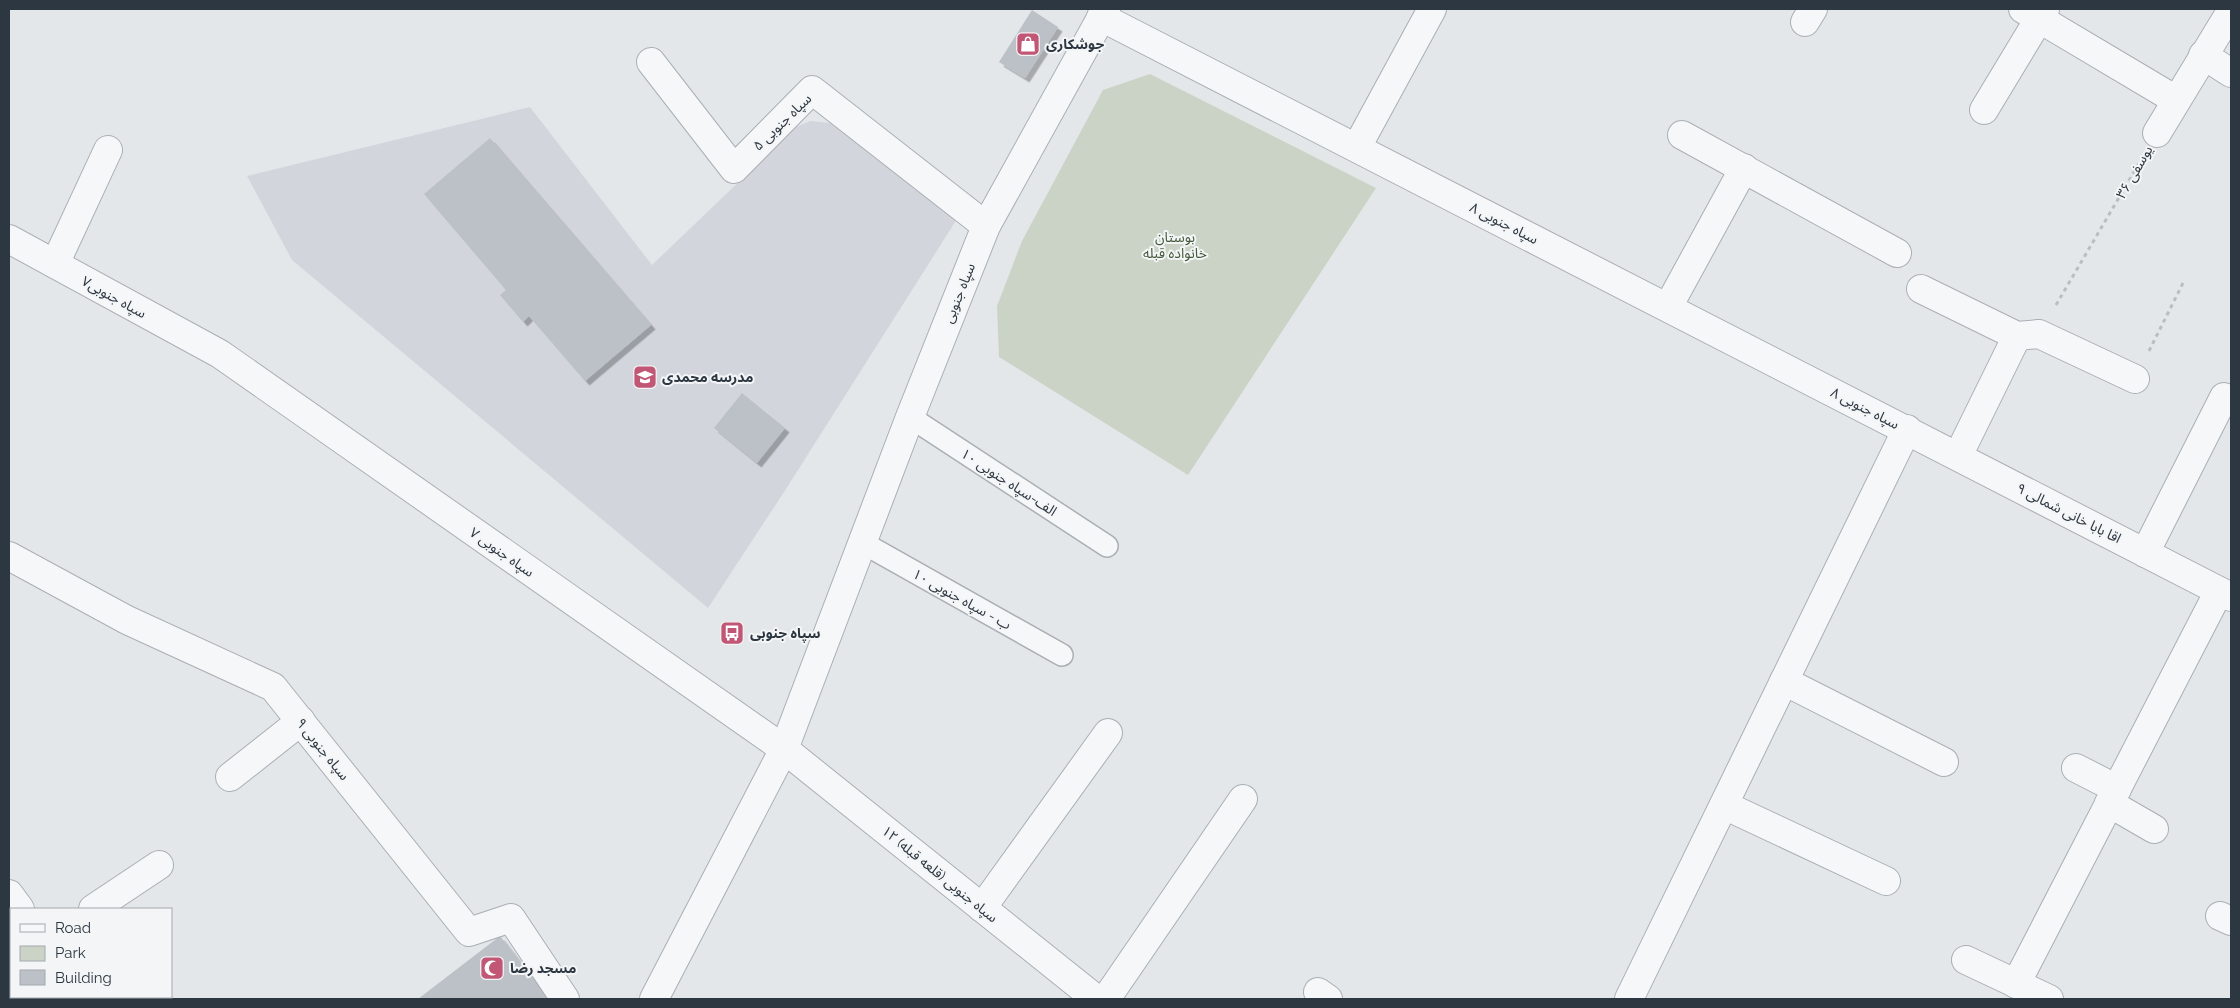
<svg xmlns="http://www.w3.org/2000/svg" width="2240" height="1008" font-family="Raleway,'Noto Sans Arabic',sans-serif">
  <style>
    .built { fill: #d2d6dc }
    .green { fill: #cbd3c6 }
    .building { fill: #bbc1c6; filter: url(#shadow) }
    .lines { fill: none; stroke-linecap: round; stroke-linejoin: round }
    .service-casing { stroke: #a9afb4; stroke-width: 24 }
    .minor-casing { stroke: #a9afb4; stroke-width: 30 }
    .tertiary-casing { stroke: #a9afb4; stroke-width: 30 }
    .path { stroke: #babdc2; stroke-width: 3; stroke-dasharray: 4 4; stroke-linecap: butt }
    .service { stroke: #f6f7f9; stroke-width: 21 }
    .minor { stroke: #f6f7f9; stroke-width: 28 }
    .tertiary { stroke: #f6f7f9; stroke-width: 28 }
    .labels { text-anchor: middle; stroke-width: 4; stroke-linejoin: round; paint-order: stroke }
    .poi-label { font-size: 14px; font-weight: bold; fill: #2d3741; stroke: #f3f5f7; text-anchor: start }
    .street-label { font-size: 14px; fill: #2d3741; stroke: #f3f5f7 }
    .park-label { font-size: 14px; fill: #455b3c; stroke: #f3f5f7 }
  </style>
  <defs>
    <filter id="shadow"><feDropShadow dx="4.5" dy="4.5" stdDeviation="0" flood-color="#0004"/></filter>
  </defs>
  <rect width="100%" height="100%" fill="#e4e7ea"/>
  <path class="built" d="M530,107L652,265L796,127L810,121L830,123L957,219L786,489L708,608L292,260L247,176Z"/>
  <path class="green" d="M1150,74L1376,188L1188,475L999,357L997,306L1022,241L1103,90Z"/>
  <g class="building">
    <path d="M1032,10L1058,27L1025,78L999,62Z"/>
    <path d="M490,138L651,325L585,381L529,316L523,322L500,295L506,290L424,194Z"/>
    <path d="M742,393L785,428L757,463L714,428Z"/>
    <path d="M500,936L549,999H418Z"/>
  </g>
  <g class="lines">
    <g class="service-casing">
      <g id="service">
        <path d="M910,417L1107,546"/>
        <path d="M863,543L1062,655"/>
      </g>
    </g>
    <g class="minor-casing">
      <g id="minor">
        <path d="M2023,9L2176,100"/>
        <path d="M1805,22L1813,9"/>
        <path d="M2203,55L2231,73"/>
        <path d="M651,62L734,169L812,90L986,226"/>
        <path d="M1984,110L2045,9"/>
        <path d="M2157,133L2231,11"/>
        <path d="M1682,135L1897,253"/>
        <path d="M1357,147L1432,9"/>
        <path d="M9,239L220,354L784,749L1096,999"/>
        <path d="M55,264L108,150"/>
        <path d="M1921,289L2017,336L2039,334L2135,379"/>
        <path d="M1668,307L1744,168"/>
        <path d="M1958,456L2017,336"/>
        <path d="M2145,553L2224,397"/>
        <path d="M9,556L127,620L273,687L469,932L511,918L565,999"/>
        <path d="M1784,681L1944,762"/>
        <path d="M2076,768L2117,789"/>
        <path d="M230,777L301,721"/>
        <path d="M2109,803L2154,829"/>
        <path d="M1724,805L1886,881"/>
        <path d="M9,894L20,909"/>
        <path d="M982,908L1108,733"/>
        <path d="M93,909L159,865"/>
        <path d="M2220,916L2231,921"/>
        <path d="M1966,960L2049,999"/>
        <path d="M2016,984L2219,591"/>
        <path d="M1318,992L1328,999"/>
        <path d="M84,997L86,999"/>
        <path d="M1106,999L1243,799"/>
        <path d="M1629,999L1907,429"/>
      </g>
    </g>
    <g class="tertiary-casing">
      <g id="tertiary">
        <path d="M1101,17L2231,597"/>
        <path d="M654,999L784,749L910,417L986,226L1106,9"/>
      </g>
    </g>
    <g class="path">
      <path d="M2056,305L2141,160"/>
      <path d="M2149,351L2184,281"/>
    </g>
    <use href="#service" class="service"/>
    <use href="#minor" class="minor"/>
    <use href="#tertiary" class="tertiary"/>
  </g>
  <defs>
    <g id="shop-square" transform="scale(1.25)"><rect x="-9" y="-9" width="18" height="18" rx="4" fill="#c15774" stroke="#f3f5f7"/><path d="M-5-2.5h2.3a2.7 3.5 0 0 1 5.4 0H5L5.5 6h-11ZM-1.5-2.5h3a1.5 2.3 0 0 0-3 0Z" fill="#fff"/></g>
    <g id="school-square" transform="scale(1.25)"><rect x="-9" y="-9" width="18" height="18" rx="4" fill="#c15774" stroke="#f3f5f7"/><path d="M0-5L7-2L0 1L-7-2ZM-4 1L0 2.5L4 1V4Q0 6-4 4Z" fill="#fff"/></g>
    <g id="bus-square" transform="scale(1.25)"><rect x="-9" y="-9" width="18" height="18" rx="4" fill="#c15774" stroke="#f3f5f7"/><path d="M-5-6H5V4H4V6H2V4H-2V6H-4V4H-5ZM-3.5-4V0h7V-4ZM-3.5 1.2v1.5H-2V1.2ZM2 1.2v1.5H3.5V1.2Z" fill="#fff"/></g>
    <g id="mosque-square" transform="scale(1.25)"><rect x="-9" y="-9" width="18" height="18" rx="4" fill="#c15774" stroke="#f3f5f7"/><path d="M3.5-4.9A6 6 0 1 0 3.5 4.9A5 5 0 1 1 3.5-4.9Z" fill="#fff"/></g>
  </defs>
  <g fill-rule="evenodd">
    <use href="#shop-square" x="1028" y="44"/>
    <use href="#school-square" x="645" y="377"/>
    <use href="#bus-square" x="732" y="633"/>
    <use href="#mosque-square" x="492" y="968"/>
  </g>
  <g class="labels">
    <g class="poi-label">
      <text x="1046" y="49">جوشکاری</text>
      <text x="662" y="382">مدرسه محمدی</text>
      <text x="750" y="638">سپاه جنوبی</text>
      <text x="510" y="973">مسجد رضا</text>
    </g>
    <g class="street-label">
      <text transform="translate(782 122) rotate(-44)" y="5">۵ سپاه جنوبی</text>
      <text transform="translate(2134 172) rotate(-60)" y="5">یوسفی ۳۶</text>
      <text transform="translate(1504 223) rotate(27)" y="5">۸ سپاه جنوبی</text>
      <text transform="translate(959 293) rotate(-68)" y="5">سپاه جنوبی</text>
      <text transform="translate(114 297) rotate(29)" y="5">سپاه جنوبی۷</text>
      <text transform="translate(1865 408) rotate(27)" y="5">۸ سپاه جنوبی</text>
      <text transform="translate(1009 482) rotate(33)" y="5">۱۰ الف-سپاه جنوبی</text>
      <text transform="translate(2069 513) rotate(27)" y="5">۹ اقا بابا خانی شمالی</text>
      <text transform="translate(502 552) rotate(35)" y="5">۷ سپاه جنوبی</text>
      <text transform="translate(962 599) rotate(29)" y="5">۱۰ ب - سپاه جنوبی</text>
      <text transform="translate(323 749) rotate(51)" y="5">۹ سپاه جنوبی</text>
      <text transform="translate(940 874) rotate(39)" y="5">۱۲ سپاه جنوبی (قلعه قبله)</text>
    </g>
    <g class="park-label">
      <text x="1175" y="242">بوستان<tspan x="1175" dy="16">خانواده قبله</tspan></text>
    </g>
  </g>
  <rect width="2240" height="1008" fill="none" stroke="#2d3741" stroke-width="20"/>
  <rect x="10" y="908" width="162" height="90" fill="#f3f5f7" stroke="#a4a9ae"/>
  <rect x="20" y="924" width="25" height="8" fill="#f6f7f9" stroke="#a4a9ae"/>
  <text x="55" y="933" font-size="15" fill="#2d3741">Road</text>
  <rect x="20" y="946" width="25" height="15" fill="#cbd3c6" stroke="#a4a9ae"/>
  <text x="55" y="958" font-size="15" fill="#2d3741">Park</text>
  <rect x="20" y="970" width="25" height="15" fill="#bbc1c6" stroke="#a4a9ae"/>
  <text x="55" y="983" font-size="15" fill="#2d3741">Building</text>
</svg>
